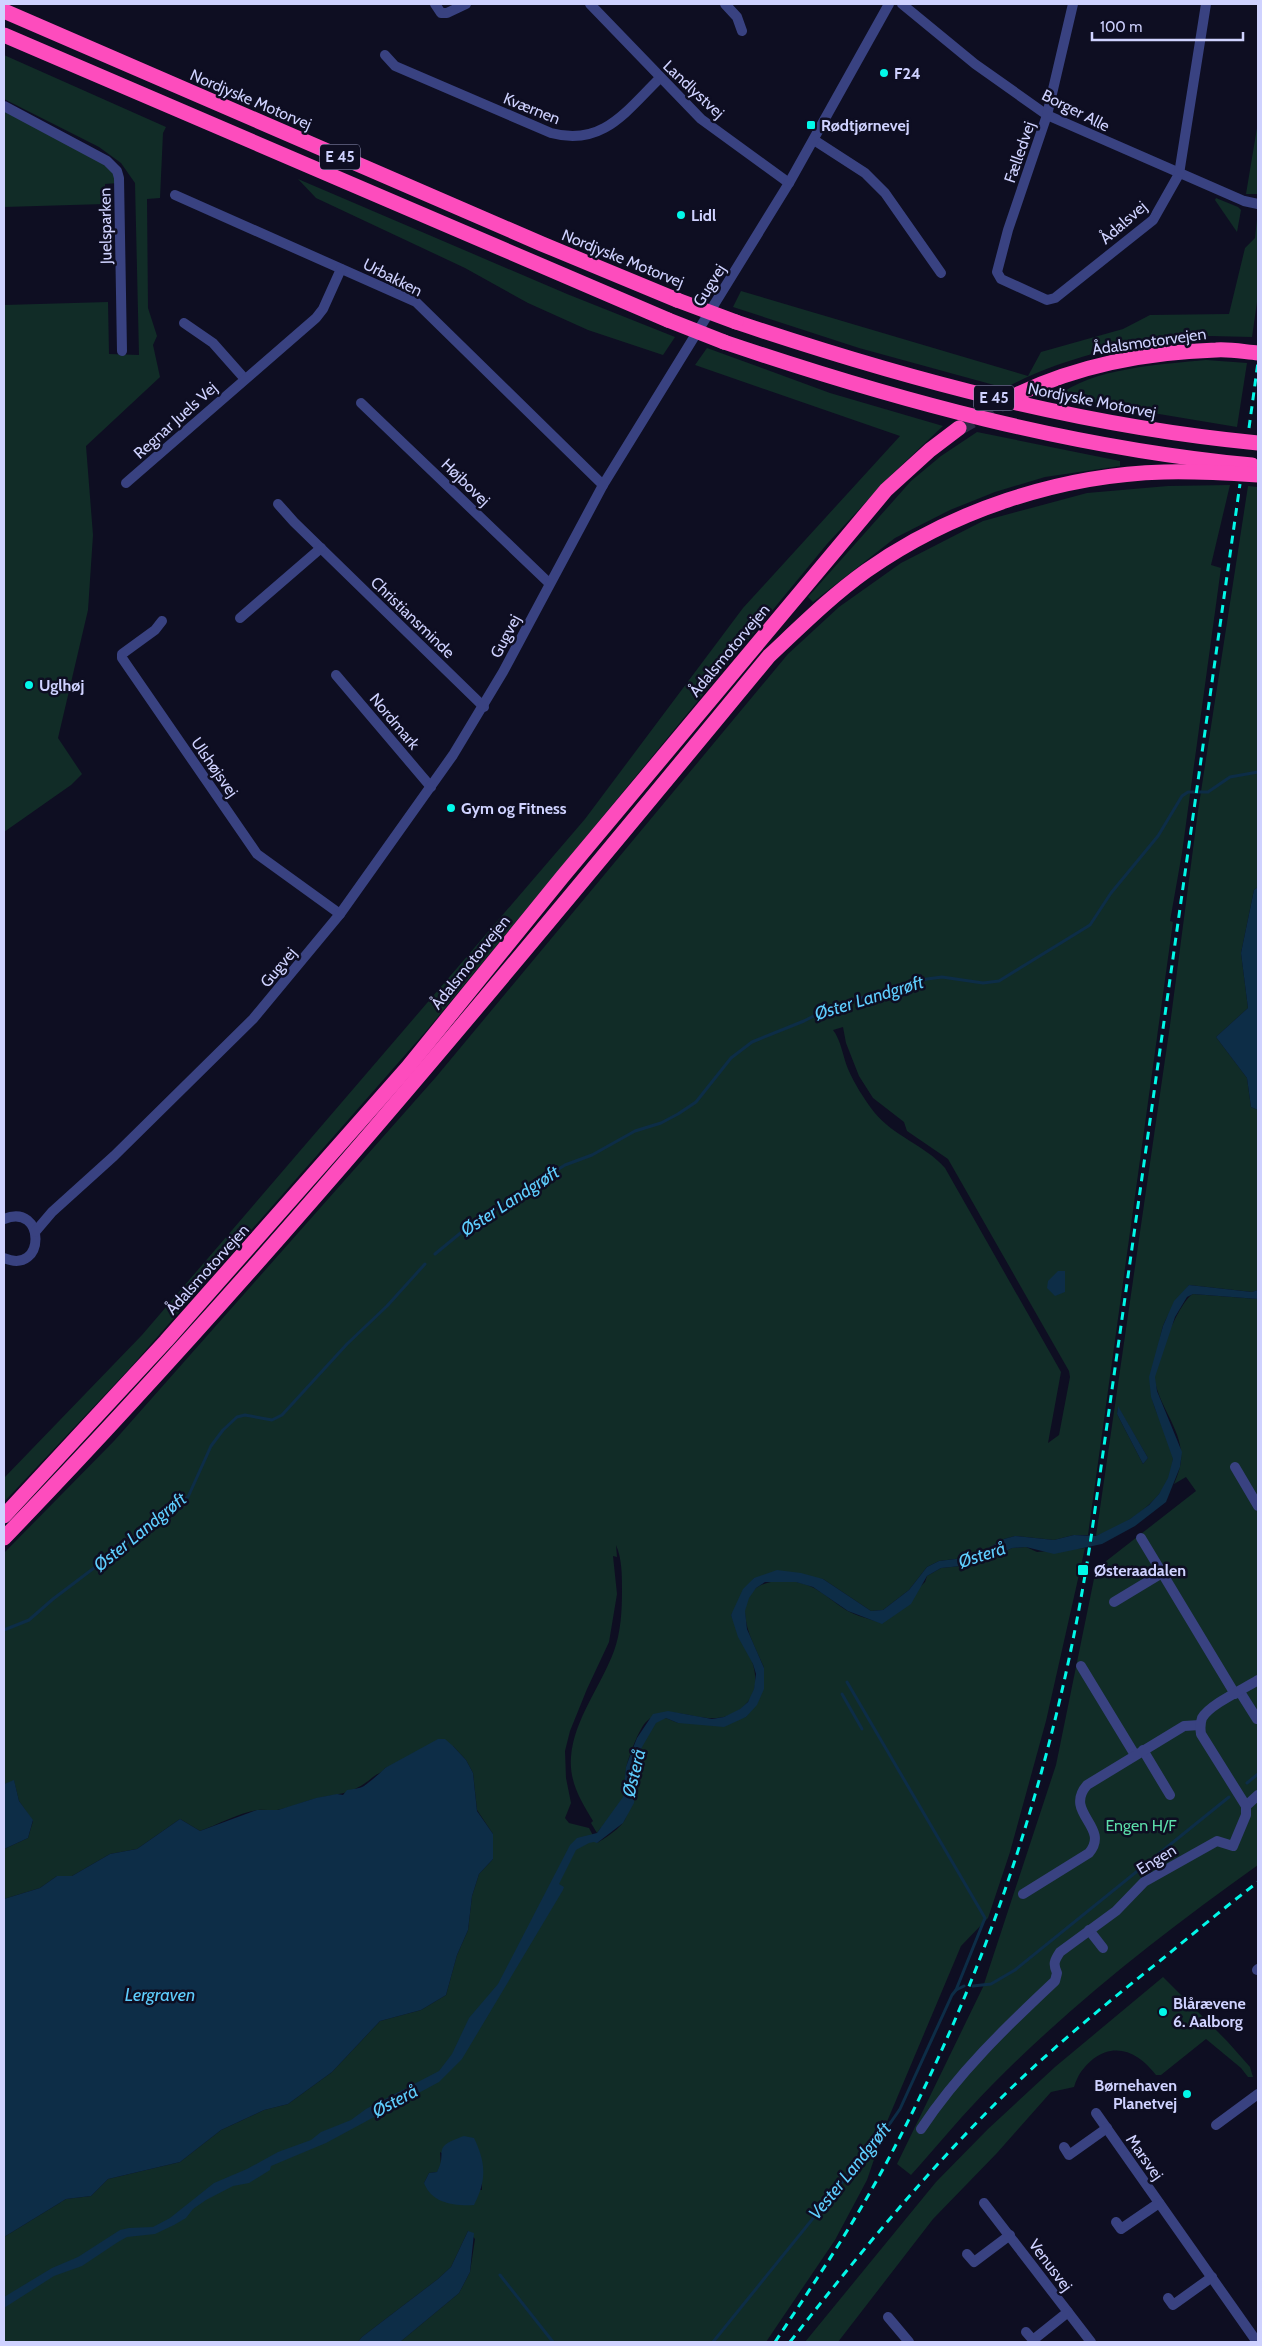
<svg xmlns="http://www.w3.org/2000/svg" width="1262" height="2346" font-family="Cabin,sans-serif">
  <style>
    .green { fill: #112c27; fill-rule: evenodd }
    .water { fill: #0d2d47 }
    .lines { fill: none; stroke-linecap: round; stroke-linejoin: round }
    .stream { stroke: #0d2d47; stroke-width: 3 }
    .motorway-tunnel { stroke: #2b2b43; stroke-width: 15; stroke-dasharray: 15 8; stroke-linecap: butt }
    .minor { stroke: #394281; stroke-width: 10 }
    .tertiary { stroke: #394281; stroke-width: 10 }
    .motorway { stroke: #fd4cbd; stroke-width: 15 }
    .rail { stroke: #02f8e9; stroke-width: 3; stroke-dasharray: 8 6; stroke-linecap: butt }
    .motorway-bridge { stroke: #fd4cbd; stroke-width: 15 }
    .poi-dot { fill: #02f8e9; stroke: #0e0e22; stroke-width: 2 }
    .labels { text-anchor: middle; stroke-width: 5; stroke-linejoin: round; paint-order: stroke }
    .shield { fill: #0e0e22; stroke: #9597bd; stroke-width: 1 }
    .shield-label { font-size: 15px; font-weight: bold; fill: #cfd2ff }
    .poi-label { font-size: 16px; font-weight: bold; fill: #cfd2ff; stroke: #0e0e22; text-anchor: start }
    .street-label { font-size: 16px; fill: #cfd2ff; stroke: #0e0e22 }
    .park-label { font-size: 16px; fill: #5cdea9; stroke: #0e0e22 }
    .water-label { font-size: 18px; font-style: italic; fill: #5ecdfd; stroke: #0e0e22 }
  </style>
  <rect width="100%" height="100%" fill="#0e0e22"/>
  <g class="green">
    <path d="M4,55L166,127L163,133L160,198L147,199L148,308L157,336L153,345L160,377L86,446L93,535L88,610L58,738L82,774L71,785L4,832V305L108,302L109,354L139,355L135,183L121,163L99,147L4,99Z"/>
    <path d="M4,110L110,166L118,183L105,184V204L4,207Z"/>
    <path d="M1258,122V194H1246Z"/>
    <path d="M298,179L567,294L675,337L663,355L588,330L528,303L465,268L316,198Z"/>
    <path d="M1216,198L1238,207L1241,210L1237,232L1215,200Z"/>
    <path d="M1258,210V295L1252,337C1232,337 1211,335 1191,337C1127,342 1062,358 1005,388L859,348L733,307L741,291L1028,376L1041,352L1123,329L1150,315L1229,314L1245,248L1255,238Z"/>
    <path d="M707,348L830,393L943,426L889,477L827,544L427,1030L130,1368L4,1502V1478L142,1335L585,819L743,608L900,436L695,365Z"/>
    <path d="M1206,360L1247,363L1237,427L1057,397C1090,368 1164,364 1206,360Z"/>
    <path d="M977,432L1120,461V466L1045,477L995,492L950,510L895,538L813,602L808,597L911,481L941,456Z"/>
    <path d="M1230,485L1211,565L1221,568L1182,853L1170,921L1173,922L1088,1535H1074L1054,1540L1015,1536L1004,1539L980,1553L964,1558L939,1561L927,1567L909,1590L883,1610L871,1611L823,1579L754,1578L731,1615C743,1642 771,1680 744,1706C711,1737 673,1696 647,1721C639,1728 628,1758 626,1769C625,1778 626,1788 624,1796C620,1809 605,1822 597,1833L591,1823L593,1821C581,1801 569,1782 571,1757C574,1719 601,1686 614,1651C621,1632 622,1610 622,1590C622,1575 622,1559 616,1545L617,1557L613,1556L617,1594L609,1642L587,1689L570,1731L565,1751L566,1778L571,1803L565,1818L569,1823L589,1828L597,1843C605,1838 616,1831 622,1824C640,1802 629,1723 666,1718L678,1723L746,1717L764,1668C757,1650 746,1633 745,1613C743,1577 790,1575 814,1588C825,1594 835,1603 846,1610C856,1616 870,1619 882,1623L925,1582L927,1576L941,1568L980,1564L1012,1548L1026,1547L1037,1552L1085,1548L1046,1721L1010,1852L988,1918L961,1946L886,2124L867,2180L835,2240L766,2342H400L459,2293L470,2272L475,2239L468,2231L451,2267L438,2279L362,2337L358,2342H4V2237L66,2199L91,2196L108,2179L180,2162L221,2130L264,2110L288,2104L332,2072L380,2021L421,2010L446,1995L457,1955L468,1930L472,1896L479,1874L493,1859V1834L477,1810L473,1773L466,1760L453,1746L385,1768C382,1773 378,1773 373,1777C352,1795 340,1793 314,1799C302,1802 290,1808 277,1810C271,1811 264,1809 258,1810C241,1812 217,1825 200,1831L180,1819L137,1849L110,1854L72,1876H57L40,1888L4,1899V1849L28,1838L33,1821L19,1801L14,1781L4,1784V1553L114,1441L436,1077L788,654L839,607L901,563L983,521L1087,493L1168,486ZM843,1027L846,1043L859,1076L873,1098L904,1122L907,1131L948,1159L1069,1371L1070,1377L1059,1435L1048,1443L1061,1372L945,1168C925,1145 893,1136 874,1112C864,1099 854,1083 848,1069C843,1057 841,1040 833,1030ZM440,2152L482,2179V2190L424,2183L429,2173L437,2172L441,2165Z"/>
    <path d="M1248,486L1258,487V887L1254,890L1241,953L1248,1008L1216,1037L1247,1078L1251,1107L1258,1110V1290L1252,1292L1189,1285C1181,1298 1168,1312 1163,1326C1160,1334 1150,1392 1152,1398C1156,1418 1173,1438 1173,1459C1172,1497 1127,1525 1096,1536L1170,1025L1198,811ZM1118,1407L1148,1458L1143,1464L1117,1414Z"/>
    <path d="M1193,1294L1258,1299V1865C1165,1931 1073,2003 992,2085C964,2113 938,2145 911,2175L897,2164L983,1987L1056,1765L1096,1569L1196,1491L1186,1477L1174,1484C1178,1474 1182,1464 1181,1454C1181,1430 1159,1405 1155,1381C1153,1366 1179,1301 1193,1294Z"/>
    <path d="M1163,1977L1227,2041L1250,2067L1253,2077H1248L1241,2068L1206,2039L1161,2075H1156C1140,2054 1117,2041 1093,2059C1083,2068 1078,2074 1074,2087L1051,2092L997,2153L933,2219L838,2342H805L936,2182L988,2129L1055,2067Z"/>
  </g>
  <g class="water">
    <path d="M1258,887V1110L1251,1107L1247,1078L1216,1037L1248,1008L1241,953L1254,890Z"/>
    <path d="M1058,1271H1065V1292L1055,1296L1047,1288L1048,1281Z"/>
    <path d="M1189,1285L1252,1292L1258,1290V1299L1193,1294L1187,1297L1175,1317L1155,1377L1157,1391L1182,1452L1180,1467L1166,1502L1135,1526L1102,1544L1054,1554L1026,1547L1012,1548L980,1564L941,1568L927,1576L911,1604L882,1624L848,1611L813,1587L796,1582H765L756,1588L749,1598L745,1611L747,1629L764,1668V1689L757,1705L746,1717L724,1727L678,1723L666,1718L656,1723L638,1754L634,1803L623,1823L597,1843L594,1842L589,1843L576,1850L559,1884L564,1887L563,1890L462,2059L439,2082L326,2143L271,2166L270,2170L249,2183L233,2186L206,2200L193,2209L186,2218L174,2225L155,2234L127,2237L118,2242L82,2266L54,2276L4,2308V2297L52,2268L78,2257L120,2230L129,2228L153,2227L170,2218L214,2183L247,2169L278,2152L311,2140L321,2132L351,2120L366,2109L439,2071L452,2054L469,2018L498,1984L570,1845L577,1838L597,1833L623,1797L626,1767L631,1753L637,1738L653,1714L668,1711L712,1719L724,1717L740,1709L748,1702L754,1689L756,1674L753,1664L738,1637L731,1615L743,1589L754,1578L777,1570L801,1573L823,1579L871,1611L883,1610L909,1590L927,1567L939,1561L964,1558L980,1553L1004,1539L1015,1536L1054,1540L1074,1535L1096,1536L1130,1519L1149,1505L1159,1494L1168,1478L1173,1459L1151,1397L1149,1377L1163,1326L1174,1301Z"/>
    <path d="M1118,1406L1148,1458L1143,1464L1117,1414Z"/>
    <path d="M438,1739H445L453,1746L466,1760L473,1773L477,1811L493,1834V1859L479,1874L472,1896L468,1930L457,1955L446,1995L421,2010L380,2021L332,2072L288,2104L264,2110L221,2130L180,2162L108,2179L91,2196L66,2199L4,2237V1899L40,1888L57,1876H72L110,1854L137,1849L180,1819L200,1831L257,1810H278L316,1798L337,1794L343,1795L347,1790C352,1789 359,1789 364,1786C366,1785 384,1770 385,1768Z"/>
    <path d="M14,1780L19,1801L33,1820L28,1838L4,1849V1784Z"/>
    <path d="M464,2136L474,2138C486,2163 487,2180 474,2205C455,2206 432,2204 424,2183L429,2173L437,2172C449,2151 429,2148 464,2136Z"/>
    <path d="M468,2231L474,2233L470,2272L459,2293L400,2342H358L362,2337L438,2279L451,2267Z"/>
  </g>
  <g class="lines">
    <g class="stream">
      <path d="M435,1254L469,1226L565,1165L592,1155L635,1131L661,1123L678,1114L696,1102L731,1058L752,1042L804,1021L833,1006L927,979L942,977L983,983L999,981L1090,925L1111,893L1158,836L1182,796L1188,792H1208L1230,777L1258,772"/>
      <path d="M4,1630L29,1620L53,1599L188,1497L211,1446L223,1430L237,1417L245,1415L272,1420L282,1415L347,1344L387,1306L425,1264"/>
      <path d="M847,1682L985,1918L956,1990"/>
      <path d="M842,1694L862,1729"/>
      <path d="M1247,1783L1258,1774"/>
      <path d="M973,1986L991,1984L1015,1970L1229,1797"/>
      <path d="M500,2275L553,2342"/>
      <path d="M713,2342L891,2122L900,2109L952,1995L956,1990L964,1986"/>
    </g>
    <path class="motorway-tunnel" d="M959,428L1015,396"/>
    <g class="minor">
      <path d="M435,4L441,13H447L466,4"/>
      <path d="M725,4L737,17L742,31"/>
      <path d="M902,4L975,64L1047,115L1244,201L1258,204"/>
      <path d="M1073,4L1047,115L1008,230L997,272L1001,279L1047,300L1055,298L1153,220L1179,174L1206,4"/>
      <path d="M385,55L395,66L551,133C603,147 626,111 660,78"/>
      <path d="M4,106L107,161L117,171L119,178L122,351"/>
      <path d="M814,140L865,173L885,193L941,273"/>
      <path d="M175,195L416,302L603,485"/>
      <path d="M184,323L213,343L244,378"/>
      <path d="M361,403L549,583"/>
      <path d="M126,483L316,318L323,309L341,269"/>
      <path d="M278,504L294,522L484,707"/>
      <path d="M240,618L321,548"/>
      <path d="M162,621L155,630L122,654V658L257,854L340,914"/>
      <path d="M336,675L431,787"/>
      <path d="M1235,1467L1258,1506"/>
      <path d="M1141,1538L1235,1694"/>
      <path d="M1114,1602L1162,1573"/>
      <path d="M1081,1666L1135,1755"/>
      <path d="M1240,1692L1257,1719"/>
      <path d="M1143,1750L1170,1795"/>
      <path d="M1246,1806L1258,1795"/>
      <path d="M1023,1894L1089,1853C1111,1827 1063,1813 1087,1785L1184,1726L1200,1725"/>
      <path d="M1089,1930L1103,1948"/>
      <path d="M1257,1970L1258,1969"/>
      <path d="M1096,2113L1257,2342"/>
      <path d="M1216,2125L1258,2094"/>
      <path d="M921,2129C958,2073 1006,2027 1055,1981L1057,1973C1053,1964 1054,1961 1060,1952L1116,1911L1144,1882L1217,1841L1233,1846L1246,1815V1806L1201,1734C1200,1728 1200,1724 1202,1718C1210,1704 1244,1689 1258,1680"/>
      <path d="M1064,2147L1069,2155L1107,2128"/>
      <path d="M984,2203L1091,2342"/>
      <path d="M1116,2222L1121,2229L1159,2203"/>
      <path d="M967,2254L974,2262L1010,2235"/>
      <path d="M1168,2298L1173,2305L1212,2277"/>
      <path d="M888,2317L909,2342"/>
      <path d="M1026,2332L1033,2340L1068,2312"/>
    </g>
    <g class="tertiary">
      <path d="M590,4L701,119L789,183"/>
      <path d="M4,1219C46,1202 46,1276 4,1258"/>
      <path d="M35,1232L52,1212L114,1156L253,1019L340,914L453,755L503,672L603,485L789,183L889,4"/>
    </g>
    <g class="motorway">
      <path d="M4,11L542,244L677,300"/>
      <path d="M4,35L668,320"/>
      <path d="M736,322C906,379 1079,426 1258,443"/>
      <path d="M724,342C895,400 1071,448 1252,465"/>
      <path d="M1018,394C1080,365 1148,352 1216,350C1230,349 1245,352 1258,353"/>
      <path d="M4,1516L166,1341L408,1067L563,876L886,490L930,450L959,428"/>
      <path d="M4,1538C274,1258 521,956 769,656C800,627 831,596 866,571C951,511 1059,475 1164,472C1195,471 1227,473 1258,475"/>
    </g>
    <g class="rail">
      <path d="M1249,428L1258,362"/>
      <path d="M775,2342C815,2282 855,2222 889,2158C992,1964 1060,1749 1092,1531L1240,484"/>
      <path d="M790,2342C855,2259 921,2178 995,2104C1047,2052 1103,2006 1161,1960C1193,1934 1225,1907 1258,1882"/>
    </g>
    <g class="motorway-bridge">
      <path d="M677,300L736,322"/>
      <path d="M668,320L724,342"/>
    </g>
  </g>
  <g class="poi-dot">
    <circle cx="884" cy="73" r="5"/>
    <rect x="806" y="120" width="10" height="10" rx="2.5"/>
    <circle cx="681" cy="215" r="5"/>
    <circle cx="29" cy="685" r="5"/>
    <circle cx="451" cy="808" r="5"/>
    <rect x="1077" y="1564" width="12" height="12" rx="2.5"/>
    <circle cx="1163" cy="2012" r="5"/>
    <circle cx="1187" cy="2094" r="5"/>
  </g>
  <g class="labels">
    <g class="shield">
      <rect x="320" y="144.5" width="40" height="25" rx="4"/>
      <rect x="974" y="385.5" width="40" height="25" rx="4"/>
    </g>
    <g class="shield-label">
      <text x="340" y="162">E 45</text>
      <text x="994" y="403">E 45</text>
    </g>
    <g class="poi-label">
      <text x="894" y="79">F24</text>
      <text x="821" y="131">Rødtjørnevej</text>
      <text x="691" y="221">Lidl</text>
      <text x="39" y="691">Uglhøj</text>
      <text x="461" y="814">Gym og Fitness</text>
      <text x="1094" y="1576">Østeraadalen</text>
      <text x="1173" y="2009">Blårævene<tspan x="1173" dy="18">6. Aalborg</tspan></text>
      <text x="1177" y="2091" text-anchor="end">Børnehaven<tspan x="1177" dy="18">Planetvej</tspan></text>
    </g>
    <g class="street-label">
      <text transform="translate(694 89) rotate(43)" y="6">Landlystvej</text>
      <text transform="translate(251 99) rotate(23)" y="6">Nordjyske Motorvej</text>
      <text transform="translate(532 108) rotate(22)" y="6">Kværnen</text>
      <text transform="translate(1076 110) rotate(27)" y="6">Borger Alle</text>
      <text transform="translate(1019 152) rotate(-71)" y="6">Fælledvej</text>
      <text transform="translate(1123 222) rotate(-41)" y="6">Ådalsvej</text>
      <text transform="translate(105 226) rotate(-91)" y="6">Juelsparken</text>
      <text transform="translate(623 258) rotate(22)" y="6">Nordjyske Motorvej</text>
      <text transform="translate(393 277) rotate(27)" y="6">Urbakken</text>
      <text transform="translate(709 285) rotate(-58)" y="6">Gugvej</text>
      <text transform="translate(1149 341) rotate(-8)" y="6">Ådalsmotorvejen</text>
      <text transform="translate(1092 400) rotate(11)" y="6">Nordjyske Motorvej</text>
      <text transform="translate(175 420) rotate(-42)" y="6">Regnar Juels Vej</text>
      <text transform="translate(466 482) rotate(44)" y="6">Højbovej</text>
      <text transform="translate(413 617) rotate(44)" y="6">Christiansminde</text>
      <text transform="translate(505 636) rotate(-62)" y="6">Gugvej</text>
      <text transform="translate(729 650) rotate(-50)" y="6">Ådalsmotorvejen</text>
      <text transform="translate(395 721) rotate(50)" y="6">Nordmark</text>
      <text transform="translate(215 767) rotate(55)" y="6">Ulshøjsvej</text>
      <text transform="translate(470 962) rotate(-51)" y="6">Ådalsmotorvejen</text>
      <text transform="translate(278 967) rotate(-50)" y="6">Gugvej</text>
      <text transform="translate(207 1269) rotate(-48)" y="6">Ådalsmotorvejen</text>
      <text transform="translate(1156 1859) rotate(-31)" y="6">Engen</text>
      <text transform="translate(1145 2157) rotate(55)" y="6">Marsvej</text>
      <text transform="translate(1051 2265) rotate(53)" y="6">Venusvej</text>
    </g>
    <g class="park-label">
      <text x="1141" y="1831">Engen H/F</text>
    </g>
    <g class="water-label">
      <text transform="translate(869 998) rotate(-17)" y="6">Øster Landgrøft</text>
      <text transform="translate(510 1201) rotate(-33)" y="6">Øster Landgrøft</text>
      <text transform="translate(140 1532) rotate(-39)" y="6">Øster Landgrøft</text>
      <text transform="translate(982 1555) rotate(-18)" y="6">Østerå</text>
      <text transform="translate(634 1773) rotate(-76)" y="6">Østerå</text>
      <text x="160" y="2001">Lergraven</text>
      <text transform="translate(395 2101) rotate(-28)" y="6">Østerå</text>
      <text transform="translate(850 2171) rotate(-51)" y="6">Vester Landgrøft</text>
    </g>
  </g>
  <rect width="1262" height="2346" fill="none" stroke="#cfd2ff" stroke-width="10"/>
  <path d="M1092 32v8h151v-8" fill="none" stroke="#cfd2ff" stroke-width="2.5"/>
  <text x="1100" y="32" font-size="15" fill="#cfd2ff" stroke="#0e0e22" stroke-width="4" paint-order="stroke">100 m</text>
</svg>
